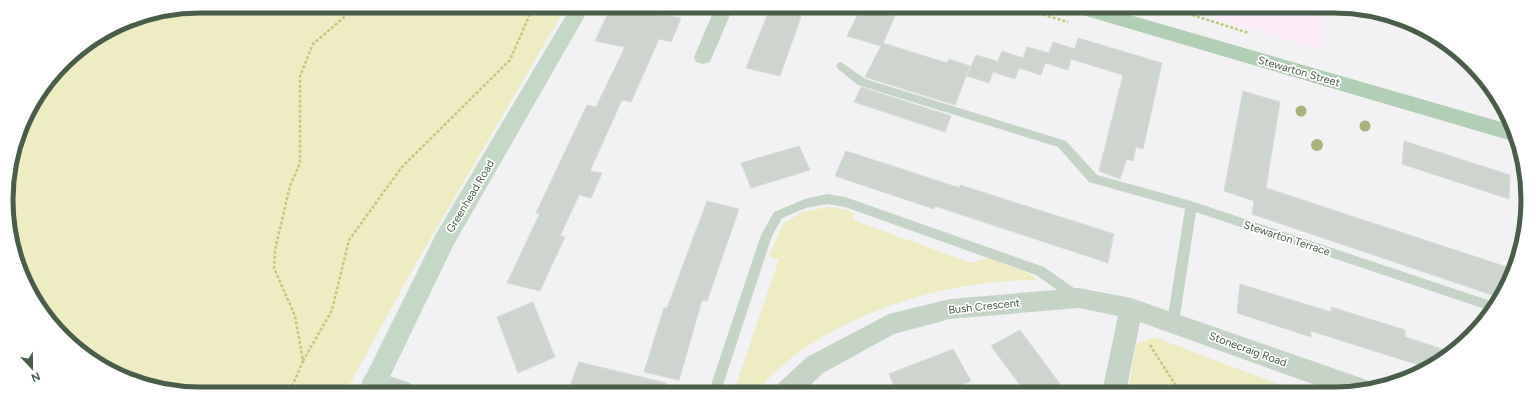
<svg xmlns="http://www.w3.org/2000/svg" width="1534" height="400" font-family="Figtree,sans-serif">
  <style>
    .commercial { fill: #fcecf7 }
    .green { fill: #edecc3 }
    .building { fill: #ced5cf; stroke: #d5dcd7 }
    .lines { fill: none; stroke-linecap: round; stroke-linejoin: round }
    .path { stroke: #c3ca7c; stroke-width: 2.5; stroke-dasharray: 3 2; stroke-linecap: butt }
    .lane { fill: #c5d4c6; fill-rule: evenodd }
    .street { fill: #c5d4c6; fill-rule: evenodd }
    .secondary { fill: #c5d8c7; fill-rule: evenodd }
    .primary { fill: #b2ceb4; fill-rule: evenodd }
    .tree { fill: #adb17d }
    .labels { text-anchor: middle; stroke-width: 3.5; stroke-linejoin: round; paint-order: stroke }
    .street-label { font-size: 11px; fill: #4a5d4a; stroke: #fff }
    .rim { fill: none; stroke: #4a5d4a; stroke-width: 5 }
  </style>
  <rect width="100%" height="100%" fill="#f2f1f3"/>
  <path class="commercial" d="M1184,9L1325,10L1321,50Z"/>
  <g class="green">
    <path d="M200,6L566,7L415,265L346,391L162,390L103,368L46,318L13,250L6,187L26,114L72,54L126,21Z"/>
    <path d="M829,207L847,210L854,213L853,220L971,263L989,258L1030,274L1037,280C996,280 946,287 907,300C857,315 789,349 758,391H734L779,259L769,257L783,224L802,212Z"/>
    <path d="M1154,337L1299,392H1128L1136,344Z"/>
  </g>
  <g class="building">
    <path d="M611,7H642L641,11L681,18L671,42L659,39L631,102L622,100L590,171L602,173L591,198L579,195L560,236L565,237L540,291L507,283L540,213H536L587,105L596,107L625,47L595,41Z"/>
    <path d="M770,8H804L780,76L746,68Z"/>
    <path d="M861,8H892L889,14L895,16L883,43L947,63L949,59L970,66L955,105L865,77L881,46L847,36Z"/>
    <path d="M1078,38L1162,63L1143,149L1136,147L1133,161L1127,159L1120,179L1099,171L1123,75L1071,59L1068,70L1045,63L1041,75L1019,68L1015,79L993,72L1002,51L1023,58L1027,47L1049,53L1053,42L1075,49Z"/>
    <path d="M976,55L997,61L989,83L967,76Z"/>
    <path d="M861,87L951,116L945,132L854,102Z"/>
    <path d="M1243,91L1280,102L1266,188L1513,269L1501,298L1252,214L1254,201L1224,191Z"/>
    <path d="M1404,141L1510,175L1509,199L1402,164Z"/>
    <path d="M799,146L810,170L751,188L741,163Z"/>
    <path d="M846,151L960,188V185L1114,234L1108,263L935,206L934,209L835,176Z"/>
    <path d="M707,201L739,209L707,301L702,300L679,380L644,372L664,308H667Z"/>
    <path d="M1240,284L1331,312V307L1405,330V337L1451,352L1428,368L1311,331V337L1237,313Z"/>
    <path d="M533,302L555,357L518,373L497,317Z"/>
    <path d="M1020,330L1066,392H1025L991,346Z"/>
    <path d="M953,349L971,381L943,392H897L889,374Z"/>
    <path d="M579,362L666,383L665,391H568Z"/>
  </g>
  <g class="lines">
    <g class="path">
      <path d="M1024,9L1068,22"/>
      <path d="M1173,9L1249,33"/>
      <path d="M1150,345L1180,392"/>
      <path d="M303,361L332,310L349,240L402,167L510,60L533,7"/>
      <path d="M290,391L303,361L295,316L274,268L275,250L290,186L300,163V76L313,44L349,13L359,7"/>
    </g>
    <g class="lane">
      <path d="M841,62L865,79L1066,141L1097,175L1191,201L1497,303L1491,311L1196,212L1179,322L1177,326L1173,328L1169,326L1167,322L1185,209L1089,182L1058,147L858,85L838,69L836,66L838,63Z"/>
      <path d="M827,194L845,197L1044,267L1081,293L1083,297L1081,301L1077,302L1073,301L1036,275L845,207L827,204L806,208L782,218L772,236L721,391H709L761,235L774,212L805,199Z"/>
    </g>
    <g class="street">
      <path d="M715,8H733L712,57L710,62L703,64L696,62L694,57Z"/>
      <path d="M1079,288L1131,298L1364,379L1372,383L1375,388L1359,392H1335L1140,322L1126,392H1102L1118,316L1079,308L950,319L894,334L823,373L804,391H775L779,383L807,357L889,314L950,299Z"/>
      <path d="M374,371L410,383L414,391L366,390L362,382L366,374Z"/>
    </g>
    <path class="secondary" d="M571,7H590L453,246L383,391H358L437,232Z"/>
    <path class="primary" d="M1077,9H1109L1508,124L1515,140L1512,141L1086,16L1079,14Z"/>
  </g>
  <g class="tree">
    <circle cx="1301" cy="111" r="5.5"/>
    <circle cx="1365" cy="126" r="5.5"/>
    <circle cx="1317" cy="145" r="6"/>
  </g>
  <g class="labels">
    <g class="street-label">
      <text transform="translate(1299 71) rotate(16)" y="4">Stewarton Street</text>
      <text transform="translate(470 196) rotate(-59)" y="4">Greenhead Road</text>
      <text transform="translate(1287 238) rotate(18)" y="4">Stewarton Terrace</text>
      <text transform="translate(984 306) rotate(-6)" y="4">Bush Crescent</text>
      <text transform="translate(1248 349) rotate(20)" y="4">Stonecraig Road</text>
    </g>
  </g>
  <path d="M0 0H1534V400H0ZM200 13H1334A187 187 0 0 1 1521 200V200A187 187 0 0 1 1334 387H200A187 187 0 0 1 13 200V200A187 187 0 0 1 200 13Z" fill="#fff" fill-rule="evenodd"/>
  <path class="rim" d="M200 13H1334A187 187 0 0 1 1521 200V200A187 187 0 0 1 1334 387H200A187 187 0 0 1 13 200V200A187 187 0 0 1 200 13Z"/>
  <g transform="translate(32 368) rotate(158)" stroke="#ffffff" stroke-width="3" paint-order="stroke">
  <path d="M0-3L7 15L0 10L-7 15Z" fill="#4a5d4a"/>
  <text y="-6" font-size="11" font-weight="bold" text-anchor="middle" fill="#4a5d4a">N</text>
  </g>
</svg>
